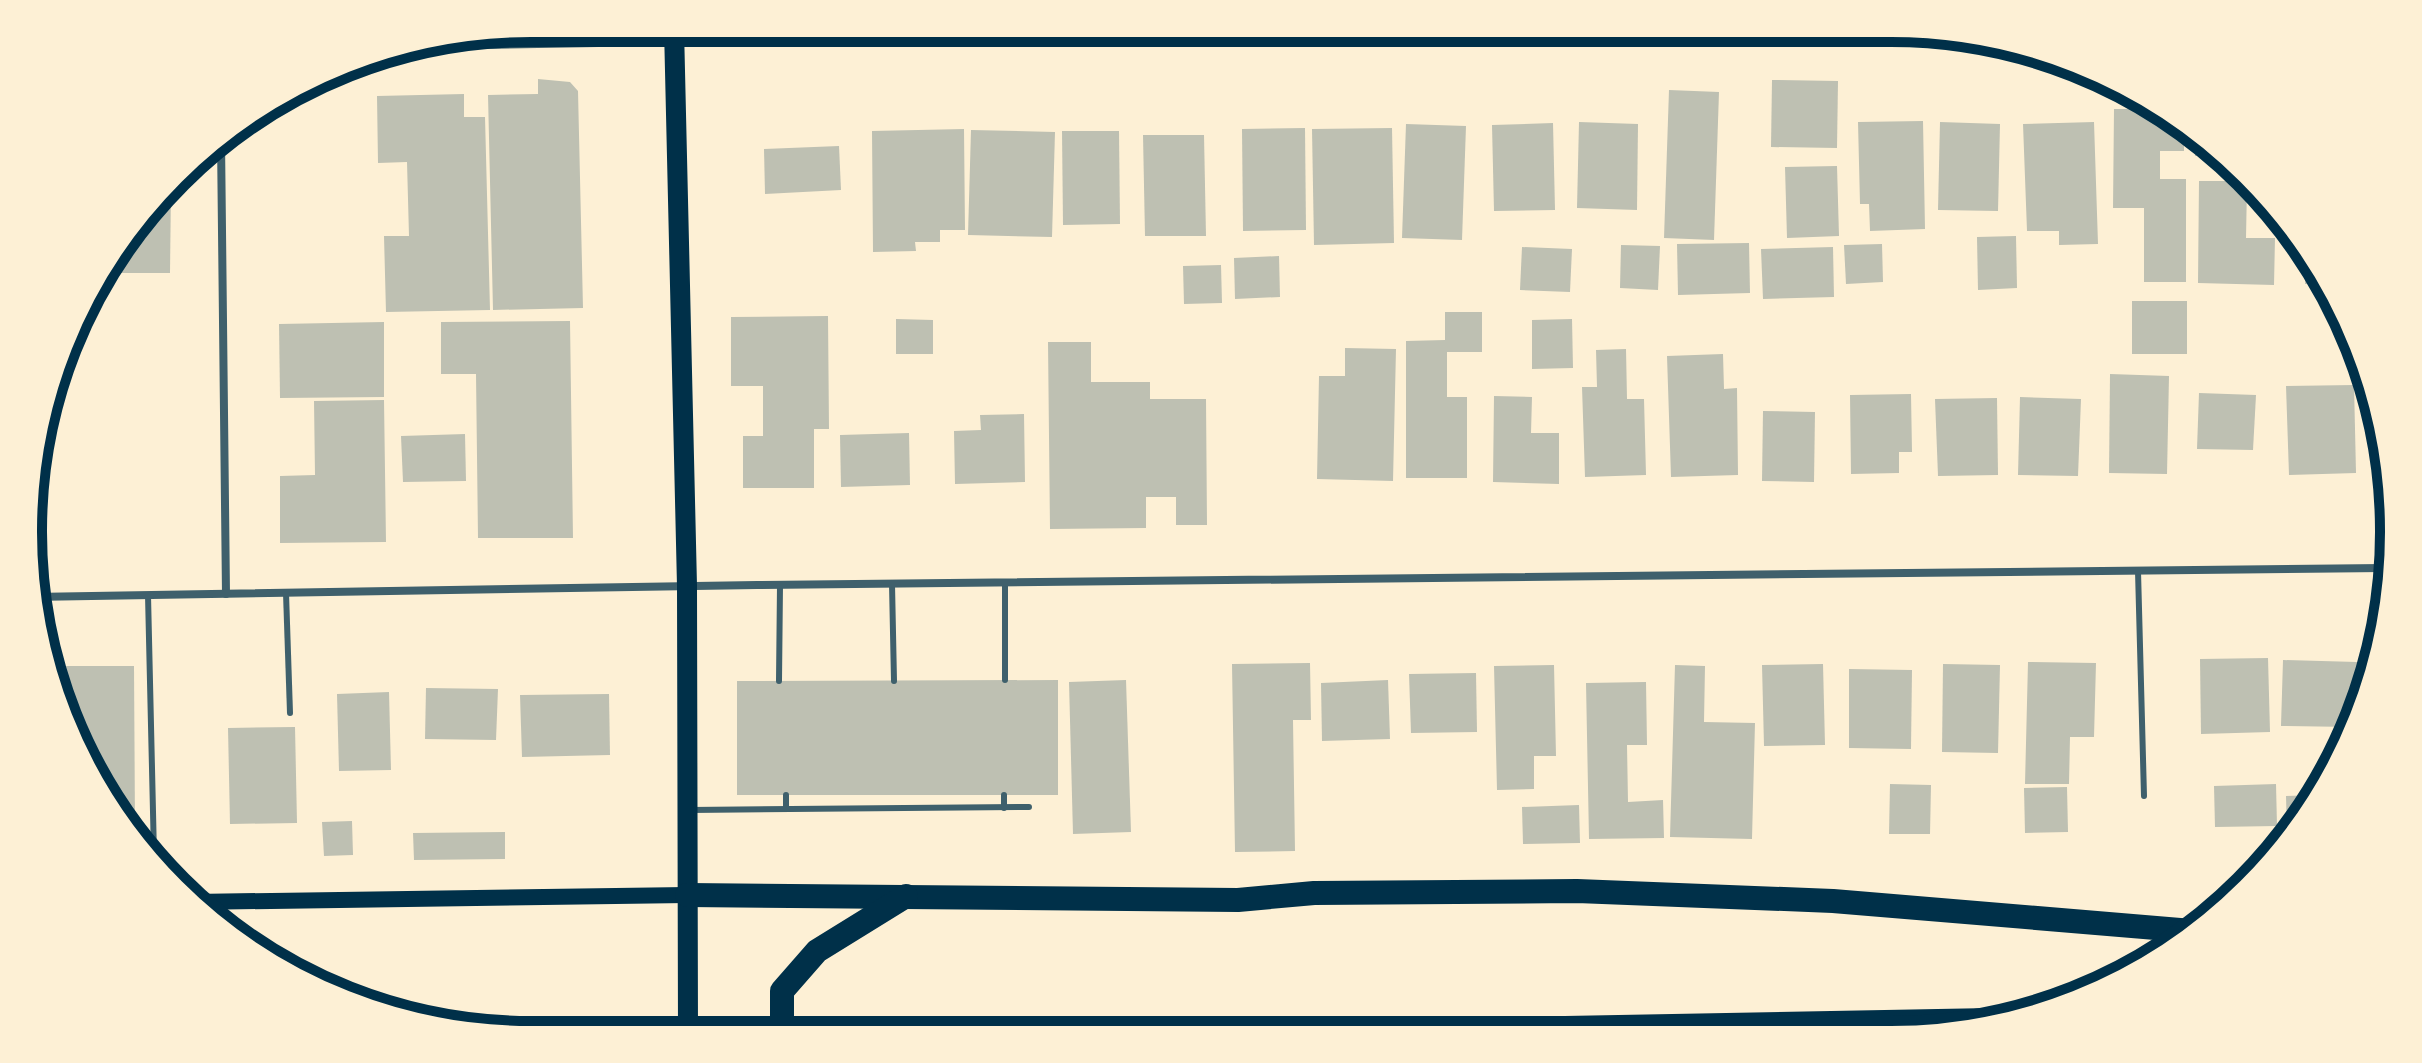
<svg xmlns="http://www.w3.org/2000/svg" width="2422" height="1063" font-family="'DM Sans',sans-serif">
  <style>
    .building { fill: #bec0b2 }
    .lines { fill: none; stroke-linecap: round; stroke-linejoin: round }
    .service { stroke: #3f606c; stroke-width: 6 }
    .minor { stroke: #3f606c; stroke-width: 8 }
    .secondary { stroke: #003049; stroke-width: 16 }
    .primary { stroke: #003049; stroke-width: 20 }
    .motorway { stroke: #003049; stroke-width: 24 }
    .rim { fill: none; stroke: #003049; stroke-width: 10 }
  </style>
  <rect width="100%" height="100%" fill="#fdf0d5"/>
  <g class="building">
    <path d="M538,79L570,82L578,91L583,308L493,310L488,95L538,94Z"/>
    <path d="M1772,80L1838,81L1837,148L1771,147Z"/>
    <path d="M1669,90L1719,92L1714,240L1664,238Z"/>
    <path d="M464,94V117H485L490,310L386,312L384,236H409L407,162L378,163L377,96Z"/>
    <path d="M2114,109H2146L2160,117V128H2179L2184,131V151H2160V179H2186V282H2144V208H2113Z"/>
    <path d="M1923,121L1925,229L1870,231L1869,204H1860L1858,122Z"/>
    <path d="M1579,122L1638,124L1637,210L1577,208Z"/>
    <path d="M1940,122L2000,124L1998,211L1938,210Z"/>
    <path d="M2094,122L2098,244L2059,245V231H2027L2023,124Z"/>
    <path d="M1553,123L1555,210L1494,211L1492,125Z"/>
    <path d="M1406,124L1466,126L1462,240L1402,238Z"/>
    <path d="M1305,128L1306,230L1243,231L1242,129Z"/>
    <path d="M1392,128L1394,243L1314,245L1312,129Z"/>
    <path d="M964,129L965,230H940V242H915L916,251L873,252L872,131Z"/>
    <path d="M971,130L1055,132L1052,237L968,235Z"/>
    <path d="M1062,131H1119L1120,224L1063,225Z"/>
    <path d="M1143,135H1204L1206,236H1145Z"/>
    <path d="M2194,137L2223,153L2224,155L2195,156Z"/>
    <path d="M839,146L841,190L765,194L764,149Z"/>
    <path d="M1837,166L1839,236L1787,238L1785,167Z"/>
    <path d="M2199,181H2244L2247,185L2246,238H2275L2274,285L2198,283Z"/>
    <path d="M171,188L170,273H101Z"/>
    <path d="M2016,236L2017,288L1978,290L1977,237Z"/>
    <path d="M1749,243L1750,293L1678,295L1677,244Z"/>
    <path d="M1882,244L1883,282L1846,284L1844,245Z"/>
    <path d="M1621,245L1660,246L1658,290L1620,288Z"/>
    <path d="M1522,247L1572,249L1570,292L1520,290Z"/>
    <path d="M1833,247L1834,297L1763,299L1761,249Z"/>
    <path d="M1279,256L1280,297L1235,299L1234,258Z"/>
    <path d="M2306,261L2323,284H2305Z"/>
    <path d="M1221,265L1222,303L1184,304L1183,266Z"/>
    <rect x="2132" y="301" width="55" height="53"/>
    <path d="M1445,312H1482V352H1447V397H1467V478H1406V341L1445,340Z"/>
    <path d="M828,316L829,429H814V488H743V436H763V386H731V317Z"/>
    <path d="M896,319L933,320V354H896Z"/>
    <path d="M1572,319L1573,368L1532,369V320Z"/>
    <path d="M570,321L573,538H478L476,374H441V322Z"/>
    <path d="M384,322V397L280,398L279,324Z"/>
    <path d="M1048,342H1091V382H1150V399H1206L1207,525H1176V497H1146V528L1050,529Z"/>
    <path d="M1345,348L1396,349L1393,481L1317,479L1319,376H1345Z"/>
    <path d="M1626,349L1627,399H1644L1646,475L1585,477L1582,387H1597L1596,350Z"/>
    <path d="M1723,354L1724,389L1737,388L1738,475L1671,477L1667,356Z"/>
    <path d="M2110,374L2169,376L2167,474L2109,473Z"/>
    <path d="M2354,385L2356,473L2289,475L2286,386Z"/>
    <path d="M2199,393L2256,395L2253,450L2197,449Z"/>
    <path d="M1911,394L1912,452H1899V473L1851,474L1850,395Z"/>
    <path d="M1494,396L1532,397L1531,433H1559V484L1493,482Z"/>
    <path d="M2020,397L2081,399L2078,476L2018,475Z"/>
    <path d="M1997,398L1998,475L1938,476L1935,399Z"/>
    <path d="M384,400L386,542L280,543V476L315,475L314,401Z"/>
    <path d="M1763,411L1815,412L1814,482L1762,481Z"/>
    <path d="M1024,414L1025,482L955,484L954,431L981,430L980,415Z"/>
    <path d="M909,433L910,485L841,487L840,435Z"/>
    <path d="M465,434L466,481L403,482L401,436Z"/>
    <path d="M2268,658L2270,732L2201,734L2200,659Z"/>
    <path d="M2283,660L2357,662L2356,716L2351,727L2281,726Z"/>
    <path d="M2028,662L2096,663L2094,737H2070L2069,784H2025Z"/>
    <path d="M1310,663L1311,720H1293L1295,851L1235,852L1232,664Z"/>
    <path d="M1823,664L1825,745L1764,746L1762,665Z"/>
    <path d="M1943,664L2000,665L1998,753L1942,752Z"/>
    <path d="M1554,665L1556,756H1534V789L1497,790L1494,666Z"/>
    <path d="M1675,665L1705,666L1704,722L1755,723L1752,839L1670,837Z"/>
    <path d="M56,666H134L135,825H130L95,783Z"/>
    <path d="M1849,669L1912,670L1911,749L1849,748Z"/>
    <path d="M1476,673L1477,732L1411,733L1409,674Z"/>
    <path d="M1058,680V795H737V681Z"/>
    <path d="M1126,680L1131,832L1073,834L1069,682Z"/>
    <path d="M1388,680L1390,739L1322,741L1321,683Z"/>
    <path d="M1646,682L1647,745H1627L1628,802L1663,800L1664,838L1589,839L1586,683Z"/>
    <path d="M426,688L498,689L496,740L425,739Z"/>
    <path d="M389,692L391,770L339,771L337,694Z"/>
    <path d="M609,694L610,755L522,757L520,695Z"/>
    <path d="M295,727L297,823L230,824L228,728Z"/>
    <path d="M1890,784L1931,785L1930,834H1889Z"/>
    <path d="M2276,784L2277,826L2215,827L2214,786Z"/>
    <path d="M2067,787L2068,832L2025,833L2024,788Z"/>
    <path d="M2317,795L2309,812L2287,834L2286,796Z"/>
    <path d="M1579,805L1580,843L1523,844L1522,807Z"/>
    <path d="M352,821L353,855L324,856L322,822Z"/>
    <path d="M505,832V859L414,860L413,833Z"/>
  </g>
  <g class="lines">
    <g class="service">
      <path d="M2138,571L2144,796"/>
      <path d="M1005,582V680"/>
      <path d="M892,584L894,681"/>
      <path d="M286,593L290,713"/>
      <path d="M148,595L154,855"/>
      <path d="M779,681L780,585"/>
      <path d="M786,795V809"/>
      <path d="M1004,795V808"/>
      <path d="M690,810L1029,807"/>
    </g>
    <g class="minor">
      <path d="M421,46L777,40L1809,28"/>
      <path d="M221,140L226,594"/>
      <path d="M32,597L757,585L2384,568"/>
    </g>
    <path class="secondary" d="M193,902L687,895"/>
    <path class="primary" d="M674,28L687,586L688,1035"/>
    <g class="motorway">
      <path d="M687,895L1238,900L1314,893L1577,891L1833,901L2192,931"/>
      <path d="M1350,1032L1991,1020"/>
      <path d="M782,1034V991L817,951L906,896"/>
    </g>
  </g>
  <path d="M0 0H2422V1063H0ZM531 42H1891A489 489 0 0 1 2380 531V532A489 489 0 0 1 1891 1021H531A489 489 0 0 1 42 532V531A489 489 0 0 1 531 42Z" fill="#fdf0d5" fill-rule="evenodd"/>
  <path class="rim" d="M531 42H1891A489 489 0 0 1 2380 531V532A489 489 0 0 1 1891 1021H531A489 489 0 0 1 42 532V531A489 489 0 0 1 531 42Z"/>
</svg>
